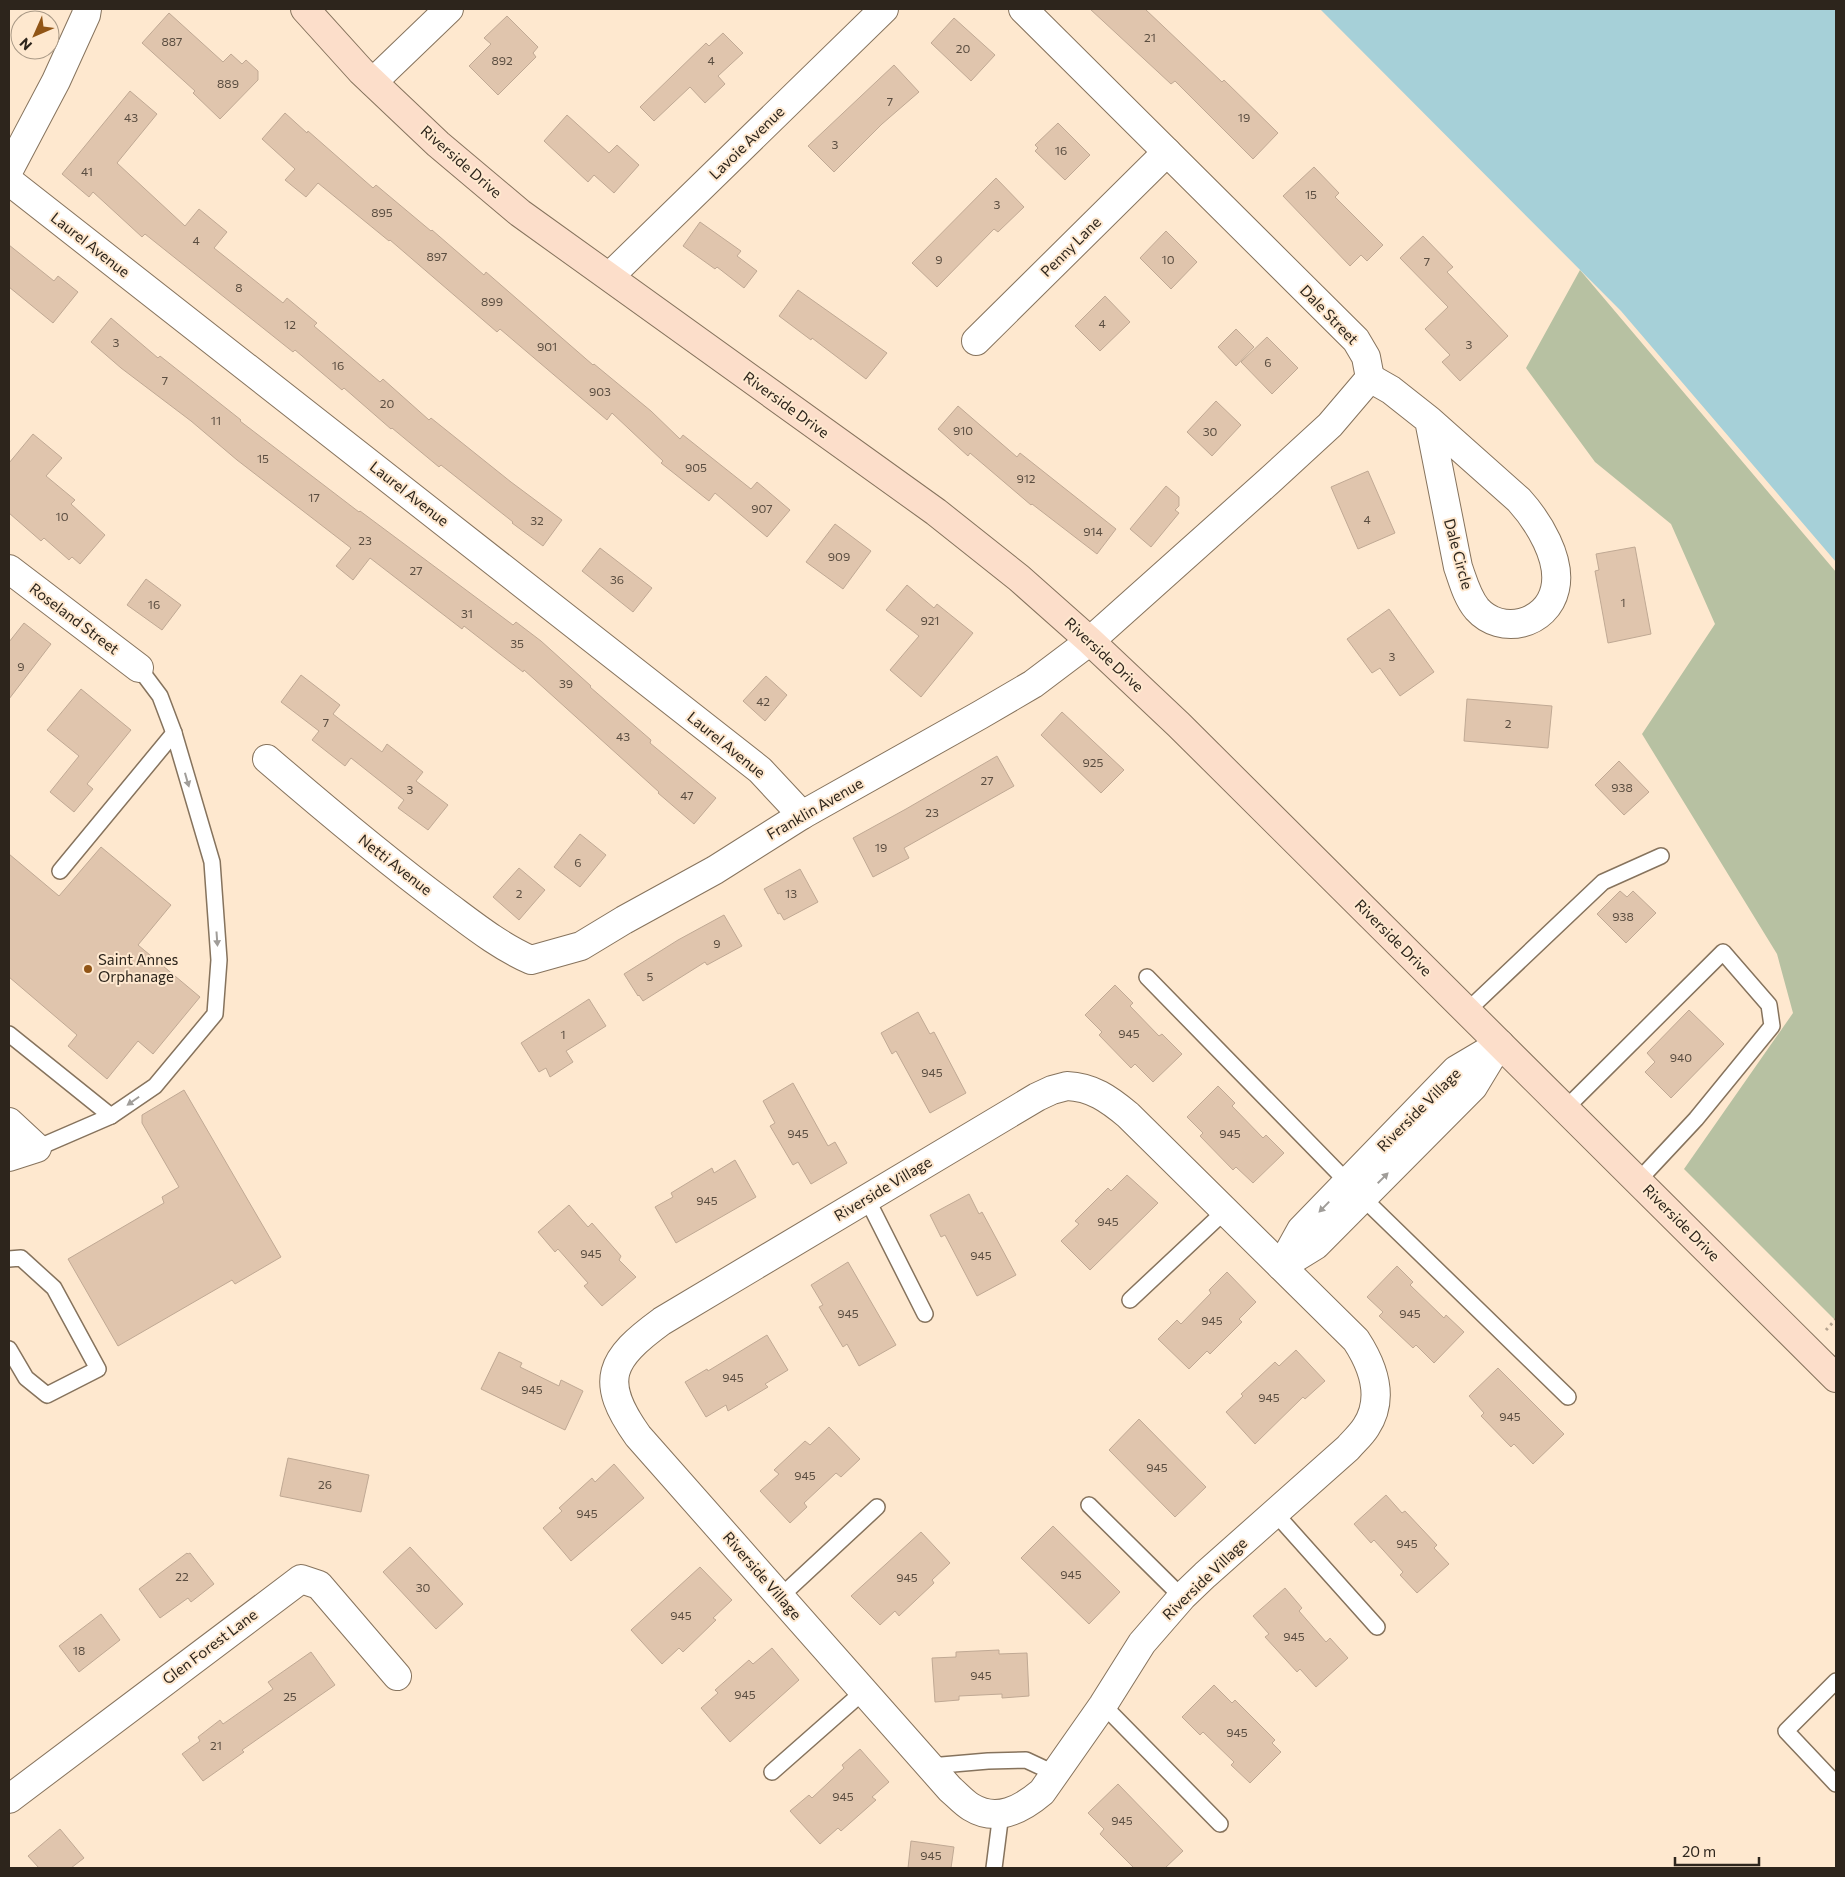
<svg xmlns="http://www.w3.org/2000/svg" width="1845" height="1877" font-family="Commissioner,sans-serif">
  <style>
    .forest { fill: #b7c1a2 }
    .water { fill: #a6d0d8 }
    .building { fill: #e0c5ad; stroke: #c0a994 }
    .lines { fill: none; stroke-linecap: round; stroke-linejoin: round }
    .lane-casing { stroke: #86735d; stroke-width: 18 }
    .street-casing { stroke: #86735d; stroke-width: 30 }
    .secondary-casing { stroke: #86735d; stroke-width: 30 }
    .path { stroke: #b4a390; stroke-width: 3; stroke-dasharray: 2.5 4; stroke-linecap: butt }
    .lane { stroke: #fff; stroke-width: 15 }
    .street { stroke: #fff; stroke-width: 28 }
    .secondary { stroke: #fcdeca; stroke-width: 28 }
    .oneway { fill: #a09d99 }
    .poi-dot { fill: #915516; stroke: #fee8cf; stroke-width: 2 }
    .labels { text-anchor: middle; stroke-width: 4; stroke-linejoin: round; paint-order: stroke }
    .number-label { font-size: 12px; fill: #5a4d40 }
    .street-label { font-size: 15px; fill: #2d251c; stroke: #fee8cf }
    .poi-label { font-size: 15px; fill: #2d251c; stroke: #fee8cf; text-anchor: start }
  </style>
  <rect width="100%" height="100%" fill="#fee8cf"/>
  <path class="forest" d="M1580,270L1836,572V1321L1684,1169L1793,1013L1777,954L1642,734L1715,624L1671,524L1595,462L1526,368Z"/>
  <path class="water" d="M1320,9H1836V562L1621,311Z"/>
  <g class="building">
    <path d="M1090,9H1145L1222,82L1224,80L1278,133L1253,159L1175,81L1171,84Z"/>
    <path d="M169,13L223,62L231,54L242,64L246,60L258,71V80L220,119L193,93L195,91L142,43Z"/>
    <path d="M507,16L538,47L533,53L536,57L498,95L469,66L491,44L484,38Z"/>
    <path d="M954,18L995,55L971,81L931,43Z"/>
    <path d="M723,33L743,53L718,76L725,84L705,103L690,87L654,121L640,107L706,43L709,46Z"/>
    <path d="M894,65L919,92L882,124L834,172L808,146Z"/>
    <path d="M130,91L157,114L117,163L185,226L199,209L227,232L214,248L283,303L287,298L317,323L314,326L380,382L383,379L429,420L431,418L511,482L562,520L543,546L512,523L513,522L441,465L439,467L392,428L391,429L344,388L342,390L295,350L293,352L145,234L142,237L93,192L89,197L62,174Z"/>
    <path d="M285,113L307,133L308,131L373,188L376,185L431,231L432,230L484,275L486,272L593,365L594,364L651,411L680,439L683,435L751,489L757,482L790,510L767,537L715,493L709,501L661,463L663,461L612,413L607,420L500,329L497,332L390,240L389,241L318,183L306,197L285,180L295,169L262,139Z"/>
    <path d="M567,115L609,153L617,145L639,165L614,193L594,175L588,182L544,141Z"/>
    <path d="M1058,123L1090,155L1065,180L1035,151L1038,148L1035,145Z"/>
    <path d="M1314,167L1339,193L1335,197L1383,245L1367,261L1361,255L1350,266L1283,196Z"/>
    <path d="M996,178L1024,207L998,232L994,229L937,287L912,263Z"/>
    <path d="M700,222L741,251L737,256L757,271L744,288L717,267L715,269L683,246Z"/>
    <path d="M1166,231L1197,262L1171,289L1140,258Z"/>
    <path d="M1423,236L1453,267L1447,272L1508,336L1460,381L1442,362L1450,355L1425,329L1448,307L1400,258Z"/>
    <path d="M9,245L54,281L58,276L78,292L53,323L9,287Z"/>
    <path d="M798,290L887,353L866,379L812,338L811,340L779,316Z"/>
    <path d="M1105,296L1130,322L1100,351L1075,326Z"/>
    <path d="M111,318L158,358L160,356L241,420L240,421L359,512L360,511L513,625L516,622L541,641L591,686L590,687L651,740L650,743L716,798L694,824L658,793L659,792L524,670L523,672L464,626L462,629L370,558L353,580L336,566L351,548L237,460L191,421L121,368L91,342Z"/>
    <path d="M1236,329L1254,347L1236,366L1218,347Z"/>
    <path d="M1267,337L1298,368L1272,394L1241,362Z"/>
    <path d="M1216,401L1241,425L1212,456L1187,432Z"/>
    <path d="M958,406L1017,457L1020,453L1116,529L1097,554L1032,504L1031,505L970,453L968,456L938,429Z"/>
    <path d="M33,434L62,458L46,476L75,500L71,504L105,535L80,564L72,557L69,560L44,538L41,541L9,513V463Z"/>
    <path d="M1368,471L1395,533L1358,549L1331,487Z"/>
    <path d="M1166,486L1179,497V506L1175,510L1179,513L1151,547L1130,529Z"/>
    <path d="M835,524L871,551L843,589L806,562Z"/>
    <path d="M1635,547L1651,634L1608,643L1595,571L1599,570L1596,554Z"/>
    <path d="M600,548L652,588L633,612L582,571Z"/>
    <path d="M146,579L181,605L162,630L127,605Z"/>
    <path d="M907,585L934,608L937,604L973,633L921,697L890,670L919,636L886,610Z"/>
    <path d="M1389,609L1434,672L1400,696L1380,668L1372,673L1347,639Z"/>
    <path d="M24,623L51,644L9,699V642Z"/>
    <path d="M301,675L340,705L333,714L382,752L387,744L423,772L416,781L448,805L428,830L398,808L404,800L351,758L345,766L312,740L319,731L281,702Z"/>
    <path d="M766,676L787,695L765,721L743,701Z"/>
    <path d="M81,689L131,730L87,784L93,789L74,812L50,792L79,756L47,730Z"/>
    <path d="M1467,699L1552,706L1548,748L1464,741Z"/>
    <path d="M1062,712L1124,770L1101,793L1041,735Z"/>
    <path d="M997,756L1014,786L904,848L909,858L873,877L853,838L906,809Z"/>
    <path d="M1619,761L1649,792L1624,815L1595,785Z"/>
    <path d="M580,834L606,855L580,887L554,867Z"/>
    <path d="M101,847L171,905L138,945L200,997L153,1054L138,1041L107,1079L68,1046L77,1035L9,977V854L59,896Z"/>
    <path d="M519,868L545,890L519,920L493,897Z"/>
    <path d="M800,869L818,902L784,920L780,913L778,914L764,889Z"/>
    <path d="M1620,891L1627,897L1633,891L1656,913L1626,943L1597,914Z"/>
    <path d="M724,915L742,946L707,965L705,962L643,1001L639,995L638,996L624,974L678,940Z"/>
    <path d="M1115,985L1133,1003L1130,1006L1159,1036L1162,1034L1182,1054L1153,1082L1135,1064L1131,1068L1099,1035L1102,1032L1085,1015Z"/>
    <path d="M589,999L606,1026L566,1051L573,1062L550,1077L546,1068L539,1072L521,1043Z"/>
    <path d="M1689,1010L1724,1044L1671,1098L1645,1072L1655,1062L1647,1053Z"/>
    <path d="M918,1012L930,1034L934,1032L966,1093L930,1113L896,1051L892,1054L881,1033Z"/>
    <path d="M793,1083L828,1146L835,1142L847,1163L811,1184L798,1162L793,1165L770,1126L775,1123L763,1101Z"/>
    <path d="M1218,1086L1235,1103L1232,1106L1263,1138L1266,1135L1284,1153L1253,1183L1236,1167L1233,1170L1200,1136L1203,1133L1187,1117Z"/>
    <path d="M184,1090L281,1257L235,1284L232,1280L118,1346L68,1259L164,1203L162,1197L179,1187L142,1123V1115Z"/>
    <path d="M735,1160L756,1197L676,1243L655,1207L673,1197L671,1193L712,1168L714,1173Z"/>
    <path d="M1127,1175L1158,1203L1090,1270L1061,1241L1079,1224L1075,1221L1108,1188L1111,1191Z"/>
    <path d="M969,1194L979,1214L982,1212L1016,1275L977,1296L945,1235L941,1237L930,1215Z"/>
    <path d="M569,1205L588,1227L592,1223L621,1256L619,1260L636,1277L602,1306L584,1286L588,1283L558,1249L555,1252L538,1232Z"/>
    <path d="M848,1262L896,1345L859,1366L847,1344L843,1347L819,1307L823,1305L811,1285Z"/>
    <path d="M1397,1266L1413,1282L1410,1285L1444,1318L1446,1315L1464,1332L1434,1363L1416,1345L1413,1348L1379,1316L1383,1312L1367,1297Z"/>
    <path d="M1227,1272L1256,1302L1239,1319L1242,1322L1210,1354L1207,1351L1189,1369L1158,1339L1177,1320L1181,1324L1211,1293L1209,1290Z"/>
    <path d="M767,1335L788,1370L765,1384L768,1387L728,1411L726,1405L706,1417L685,1382L707,1369L708,1371Z"/>
    <path d="M1296,1350L1325,1381L1305,1399L1303,1397L1255,1444L1226,1412L1243,1396L1241,1394L1275,1362L1279,1366Z"/>
    <path d="M499,1352L522,1363L520,1367L559,1386L561,1380L583,1391L565,1430L481,1389Z"/>
    <path d="M1498,1368L1564,1434L1533,1464L1514,1444L1511,1447L1481,1416L1484,1413L1469,1396Z"/>
    <path d="M1139,1419L1206,1487L1175,1517L1109,1450Z"/>
    <path d="M829,1427L860,1459L841,1477L836,1473L804,1503L807,1507L790,1523L760,1491L779,1474L774,1470L805,1441L810,1445Z"/>
    <path d="M288,1458L369,1475L361,1512L280,1496Z"/>
    <path d="M614,1464L644,1498L571,1561L543,1528L562,1511L559,1508L592,1478L595,1482Z"/>
    <path d="M1386,1495L1402,1513L1405,1511L1437,1545L1434,1548L1449,1564L1417,1593L1400,1575L1403,1572L1374,1540L1371,1543L1354,1524Z"/>
    <path d="M1053,1526L1120,1592L1089,1624L1021,1558Z"/>
    <path d="M921,1532L950,1563L932,1580L934,1583L899,1616L895,1611L880,1625L851,1596Z"/>
    <path d="M410,1547L463,1604L436,1629L383,1572Z"/>
    <path d="M187,1553L188,1554L190,1553L214,1584L191,1602L188,1598L160,1618L139,1589Z"/>
    <path d="M700,1567L732,1600L713,1618L716,1620L683,1652L679,1648L662,1664L631,1630Z"/>
    <path d="M1285,1588L1302,1608L1299,1611L1326,1642L1330,1638L1348,1658L1316,1687L1300,1669L1297,1672L1265,1637L1269,1634L1253,1616Z"/>
    <path d="M101,1614L120,1640L79,1672L59,1646Z"/>
    <path d="M772,1648L799,1680L730,1742L701,1708L718,1693L715,1690L749,1660L753,1664Z"/>
    <path d="M999,1650V1654L1027,1653L1029,1696L1002,1698V1694L959,1696V1700L935,1702L932,1658L956,1657V1652Z"/>
    <path d="M311,1652L335,1685L242,1750L244,1752L203,1781L182,1754L200,1741L198,1737L220,1720L223,1724L273,1689L268,1682Z"/>
    <path d="M1214,1685L1232,1703L1235,1700L1275,1740L1272,1743L1281,1752L1250,1783L1231,1765L1234,1762L1203,1732L1200,1735L1182,1717Z"/>
    <path d="M860,1749L889,1782L872,1797L876,1800L841,1831L838,1828L820,1844L790,1811L809,1795L812,1798L844,1768L842,1765Z"/>
    <path d="M1118,1784L1183,1851L1165,1868H1134L1100,1834L1104,1829L1088,1813Z"/>
    <path d="M60,1829L84,1858L71,1868H39L28,1856Z"/>
    <path d="M911,1841L954,1847L951,1868H908Z"/>
  </g>
  <g class="lines">
    <g class="lane-casing">
      <g id="lane">
        <path d="M60,871L174,733"/>
        <path d="M1147,977L1363,1198L1568,1397"/>
        <path d="M1467,1011L1603,882L1661,856"/>
        <path d="M9,1034L111,1116"/>
        <path d="M1565,1109L1723,952L1769,1005L1772,1026L1696,1119L1638,1181"/>
        <path d="M37,1148L111,1116L155,1086L215,1014L219,960L212,862L174,733L160,696L139,668"/>
        <path d="M867,1199L925,1314"/>
        <path d="M9,1259L21,1258L54,1288L98,1369L47,1395L26,1378L9,1349"/>
        <path d="M1130,1300L1225,1211"/>
        <path d="M1089,1505L1182,1597"/>
        <path d="M1275,1513L1377,1627"/>
        <path d="M780,1597L877,1507"/>
        <path d="M1836,1681L1786,1731L1836,1784"/>
        <path d="M1103,1705L1220,1824"/>
        <path d="M930,1766L988,1761L1026,1760L1056,1774"/>
        <path d="M772,1772L864,1691"/>
        <path d="M994,1868L1001,1813"/>
      </g>
    </g>
    <g class="street-casing">
      <g id="street">
        <path d="M373,82L449,9"/>
        <path d="M9,170L56,81L86,15L87,9"/>
        <path d="M9,181L760,770L802,815"/>
        <path d="M610,276L884,9"/>
        <path d="M976,341L1167,152"/>
        <path d="M1370,378L1391,390L1429,420L1458,567C1463,581 1467,597 1477,609C1501,636 1547,625 1555,589C1562,559 1538,521 1519,500L1429,420"/>
        <path d="M9,569L139,668"/>
        <path d="M267,759C325,809 383,858 445,904C472,924 499,946 531,960L581,946L624,920L715,870L802,815L980,715L1033,684L1090,641L1269,481L1330,425L1370,378L1366,357L1356,340L1023,9"/>
        <path d="M1067,1086C1092,1087 1109,1099 1128,1115L1356,1340C1373,1366 1385,1398 1366,1427C1361,1435 1354,1441 1348,1448L1205,1575L1182,1597L1142,1643L1103,1705L1042,1792C1022,1809 997,1823 971,1807C964,1803 957,1795 950,1789L638,1436C598,1380 610,1359 662,1321L1037,1097L1052,1090Z"/>
        <path d="M9,1122L37,1148L9,1157"/>
        <path d="M1281,1266L1301,1230L1456,1070L1500,1044"/>
        <path d="M1282,1266L1316,1245L1473,1087L1496,1049"/>
        <path d="M9,1799L301,1579L319,1585L397,1676"/>
      </g>
    </g>
    <g class="secondary-casing">
      <path id="secondary" d="M305,9L361,71L438,144L520,213L936,512L1019,578L1090,641L1179,725L1836,1378"/>
    </g>
    <path class="path" d="M1826,1330L1836,1319"/>
    <use href="#lane" class="lane"/>
    <use href="#street" class="street"/>
    <use href="#secondary" class="secondary"/>
  </g>
  <defs><path id="oneway-solid" d="M-6-.8H1V-3.2L6.5 0L1 3.2V.8H-6Z" transform="scale(1.25)"/></defs>
  <g class="oneway">
    <use href="#oneway-solid" transform="translate(187 780) rotate(74)"/>
    <use href="#oneway-solid" transform="translate(217 939) rotate(86)"/>
    <use href="#oneway-solid" transform="translate(133 1101) rotate(145)"/>
    <use href="#oneway-solid" transform="translate(1383 1178) rotate(-45)"/>
    <use href="#oneway-solid" transform="translate(1324 1207) rotate(134)"/>
  </g>
  <circle class="poi-dot" cx="88" cy="969" r="5"/>
  <g class="labels">
    <g class="number-label">
      <text x="1150" y="42">21</text>
      <text x="172" y="46">887</text>
      <text x="963" y="53">20</text>
      <text x="502" y="65">892</text>
      <text x="711" y="65">4</text>
      <text x="228" y="88">889</text>
      <text x="890" y="106">7</text>
      <text x="131" y="122">43</text>
      <text x="1244" y="122">19</text>
      <text x="835" y="149">3</text>
      <text x="1061" y="155">16</text>
      <text x="87" y="176">41</text>
      <text x="1311" y="199">15</text>
      <text x="997" y="209">3</text>
      <text x="382" y="217">895</text>
      <text x="196" y="245">4</text>
      <text x="437" y="261">897</text>
      <text x="939" y="264">9</text>
      <text x="1168" y="264">10</text>
      <text x="1427" y="266">7</text>
      <text x="239" y="292">8</text>
      <text x="492" y="306">899</text>
      <text x="1102" y="328">4</text>
      <text x="290" y="329">12</text>
      <text x="116" y="347">3</text>
      <text x="1469" y="349">3</text>
      <text x="547" y="351">901</text>
      <text x="1268" y="367">6</text>
      <text x="338" y="370">16</text>
      <text x="165" y="385">7</text>
      <text x="600" y="396">903</text>
      <text x="387" y="408">20</text>
      <text x="216" y="425">11</text>
      <text x="963" y="435">910</text>
      <text x="1210" y="436">30</text>
      <text x="263" y="463">15</text>
      <text x="696" y="472">905</text>
      <text x="1026" y="483">912</text>
      <text x="314" y="502">17</text>
      <text x="762" y="513">907</text>
      <text x="62" y="521">10</text>
      <text x="1367" y="524">4</text>
      <text x="537" y="525">32</text>
      <text x="1093" y="536">914</text>
      <text x="365" y="545">23</text>
      <text x="839" y="561">909</text>
      <text x="416" y="575">27</text>
      <text x="617" y="584">36</text>
      <text x="1623" y="607">1</text>
      <text x="154" y="609">16</text>
      <text x="467" y="618">31</text>
      <text x="930" y="625">921</text>
      <text x="517" y="648">35</text>
      <text x="1392" y="661">3</text>
      <text x="21" y="671">9</text>
      <text x="566" y="688">39</text>
      <text x="763" y="706">42</text>
      <text x="326" y="727">7</text>
      <text x="1508" y="728">2</text>
      <text x="623" y="741">43</text>
      <text x="1093" y="767">925</text>
      <text x="987" y="785">27</text>
      <text x="1622" y="792">938</text>
      <text x="410" y="794">3</text>
      <text x="687" y="800">47</text>
      <text x="932" y="817">23</text>
      <text x="881" y="852">19</text>
      <text x="578" y="867">6</text>
      <text x="519" y="898">2</text>
      <text x="791" y="898">13</text>
      <text x="1623" y="921">938</text>
      <text x="717" y="948">9</text>
      <text x="650" y="981">5</text>
      <text x="1129" y="1038">945</text>
      <text x="563" y="1039">1</text>
      <text x="1681" y="1062">940</text>
      <text x="932" y="1077">945</text>
      <text x="798" y="1138">945</text>
      <text x="1230" y="1138">945</text>
      <text x="707" y="1205">945</text>
      <text x="1108" y="1226">945</text>
      <text x="591" y="1258">945</text>
      <text x="981" y="1260">945</text>
      <text x="848" y="1318">945</text>
      <text x="1410" y="1318">945</text>
      <text x="1212" y="1325">945</text>
      <text x="733" y="1382">945</text>
      <text x="532" y="1394">945</text>
      <text x="1269" y="1402">945</text>
      <text x="1510" y="1421">945</text>
      <text x="1157" y="1472">945</text>
      <text x="805" y="1480">945</text>
      <text x="325" y="1489">26</text>
      <text x="587" y="1518">945</text>
      <text x="1407" y="1548">945</text>
      <text x="1071" y="1579">945</text>
      <text x="182" y="1581">22</text>
      <text x="907" y="1582">945</text>
      <text x="423" y="1592">30</text>
      <text x="681" y="1620">945</text>
      <text x="1294" y="1641">945</text>
      <text x="79" y="1655">18</text>
      <text x="981" y="1680">945</text>
      <text x="745" y="1699">945</text>
      <text x="290" y="1701">25</text>
      <text x="1237" y="1737">945</text>
      <text x="216" y="1750">21</text>
      <text x="843" y="1801">945</text>
      <text x="1122" y="1825">945</text>
      <text x="931" y="1860">945</text>
    </g>
    <g class="street-label">
      <text transform="translate(747 143) rotate(-44)" y="5">Lavoie Avenue</text>
      <text transform="translate(461 162) rotate(41)" y="5">Riverside Drive</text>
      <text transform="translate(90 245) rotate(38)" y="5">Laurel Avenue</text>
      <text transform="translate(1071 247) rotate(-45)" y="5">Penny Lane</text>
      <text transform="translate(1329 315) rotate(46)" y="5">Dale Street</text>
      <text transform="translate(786 405) rotate(36)" y="5">Riverside Drive</text>
      <text transform="translate(409 494) rotate(38)" y="5">Laurel Avenue</text>
      <text transform="translate(1458 554) rotate(75)" y="5">Dale Circle</text>
      <text transform="translate(74 619) rotate(37)" y="5">Roseland Street</text>
      <text transform="translate(1104 655) rotate(43)" y="5">Riverside Drive</text>
      <text transform="translate(726 745) rotate(39)" y="5">Laurel Avenue</text>
      <text transform="translate(815 809) rotate(-30)" y="5">Franklin Avenue</text>
      <text transform="translate(395 865) rotate(38)" y="5">Netti Avenue</text>
      <text transform="translate(1393 938) rotate(45)" y="5">Riverside Drive</text>
      <text transform="translate(1419 1110) rotate(-45)" y="5">Riverside Village</text>
      <text transform="translate(883 1189) rotate(-31)" y="5">Riverside Village</text>
      <text transform="translate(1681 1223) rotate(45)" y="5">Riverside Drive</text>
      <text transform="translate(762 1576) rotate(49)" y="5">Riverside Village</text>
      <text transform="translate(1205 1579) rotate(-44)" y="5">Riverside Village</text>
      <text transform="translate(210 1647) rotate(-37)" y="5">Glen Forest Lane</text>
    </g>
    <g class="poi-label">
      <text x="98" y="965">Saint Annes<tspan x="98" dy="17">Orphanage</tspan></text>
    </g>
  </g>
  <rect width="1845" height="1877" fill="none" stroke="#2d251c" stroke-width="20"/>
  <g transform="translate(35 35) rotate(225)"><circle r="24" fill="#fee8cf" stroke="#aa9a87"/>
  <path d="M0-4L9 19L0 12L-9 19Z" fill="#915516"/>
  <text y="-8" font-size="14" font-weight="bold" text-anchor="middle" fill="#2d251c">N</text>
  </g>
  <path d="M1675 1857v8h84v-8" fill="none" stroke="#2d251c" stroke-width="2.5"/>
  <text x="1682" y="1857" font-size="15" fill="#2d251c" stroke="#fee8cf" stroke-width="4" paint-order="stroke">20 m</text>
</svg>
